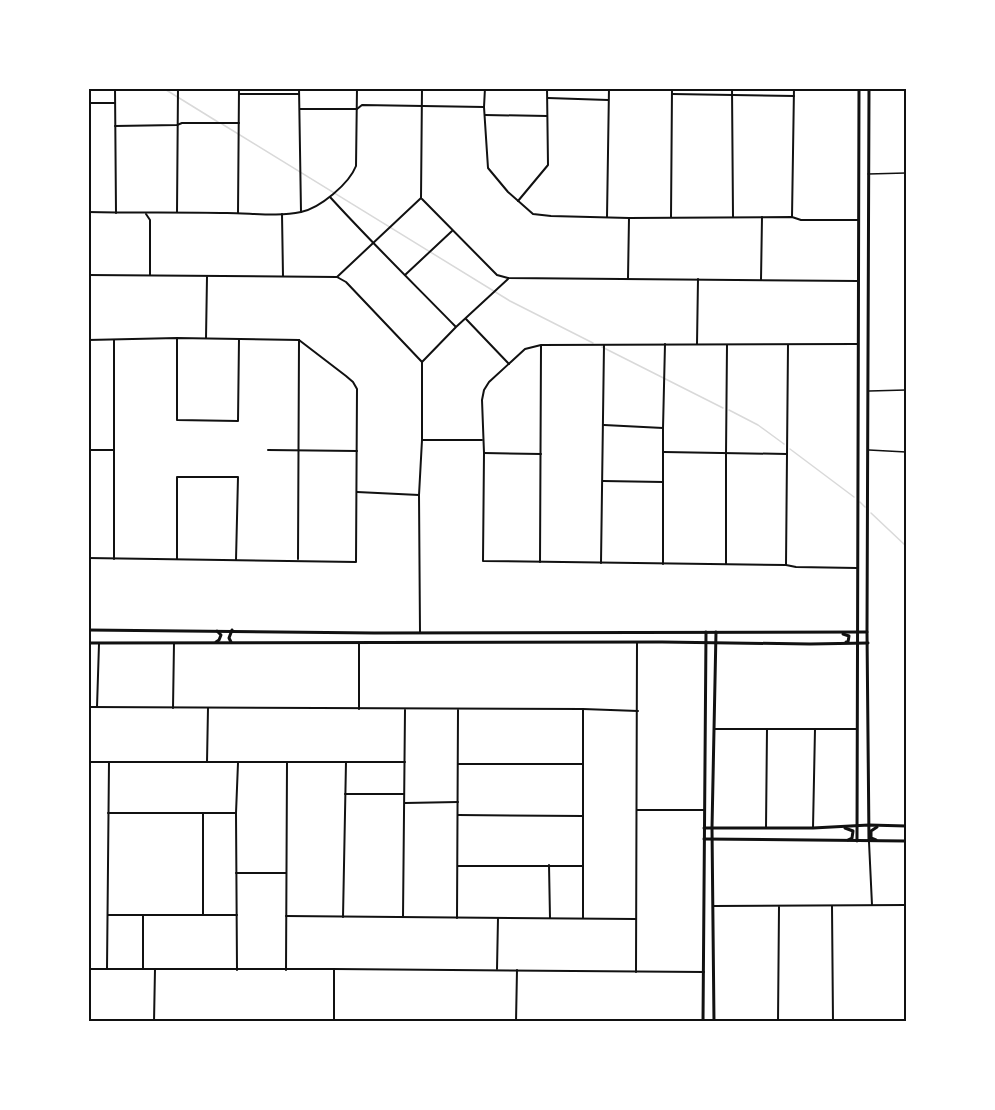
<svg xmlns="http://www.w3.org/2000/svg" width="995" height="1110" font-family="Lato,sans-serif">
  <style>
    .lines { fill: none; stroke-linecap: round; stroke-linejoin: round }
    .stream { stroke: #d9d9d9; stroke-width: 1.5 }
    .service { stroke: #111; stroke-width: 1.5 }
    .minor { stroke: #111; stroke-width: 2 }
    .tertiary { stroke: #111; stroke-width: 3 }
    .neatline { fill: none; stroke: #111; stroke-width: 2 }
  </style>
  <rect width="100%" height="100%" fill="#fff"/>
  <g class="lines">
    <g class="stream">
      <path d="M163,88L218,122"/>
      <path d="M222,124L510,301L593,343"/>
      <path d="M602,347L723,408"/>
      <path d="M729,410L758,425L784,444"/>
      <path d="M790,449L854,497"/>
      <path d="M860,502L865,507"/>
      <path d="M871,513L906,546"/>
    </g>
    <g class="service">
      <path d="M868,174L906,173"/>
      <path d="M869,391L906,390"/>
      <path d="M869,450L906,452"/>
    </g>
    <g class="minor">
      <path d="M115,88L116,213"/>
      <path d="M299,88L301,212"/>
      <path d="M485,88L484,107L488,168L508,192L533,214L551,216L629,218L792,217L801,220H859"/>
      <path d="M732,88L733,217"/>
      <path d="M239,94H299"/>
      <path d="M672,94L794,96"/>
      <path d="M548,98L608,100"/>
      <path d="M88,103H115"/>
      <path d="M300,109H357L362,105L484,107"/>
      <path d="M485,115L547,116"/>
      <path d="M115,126L177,125L182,123H239"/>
      <path d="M330,197C370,241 413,283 455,326"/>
      <path d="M422,199L497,275L508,278L858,281"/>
      <path d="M518,201L548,165L547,88"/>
      <path d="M88,212C135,213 181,212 227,213C251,213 278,217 301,212C320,208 349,184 356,166L357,88"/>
      <path d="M177,212L178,88"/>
      <path d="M238,213L239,88"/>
      <path d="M146,214L150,220V275"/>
      <path d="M282,214L283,276"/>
      <path d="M607,217L609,88"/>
      <path d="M671,217L672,88"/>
      <path d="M792,217L794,88"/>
      <path d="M88,275L337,277L421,198L422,88"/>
      <path d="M405,275L452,231"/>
      <path d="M337,277L346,282L422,362"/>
      <path d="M628,278L629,218"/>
      <path d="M761,280L762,217"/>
      <path d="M466,319L509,364"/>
      <path d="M177,338V420L238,421L239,339"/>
      <path d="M206,338L207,277"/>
      <path d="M88,340L177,338L299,340"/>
      <path d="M697,344L698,279"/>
      <path d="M604,425L663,428"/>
      <path d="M422,440H482"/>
      <path d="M88,450H113"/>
      <path d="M268,450L357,451"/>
      <path d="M664,452L787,454"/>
      <path d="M484,453L541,454"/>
      <path d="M603,481L663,482"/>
      <path d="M357,492L419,495"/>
      <path d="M88,558L356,562L357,389L353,382L346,376L299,340"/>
      <path d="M114,559V340"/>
      <path d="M177,559V477H238L236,560"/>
      <path d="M298,559L299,340"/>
      <path d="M540,562L541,346"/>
      <path d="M601,563L604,345"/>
      <path d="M663,564V428L665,344"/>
      <path d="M726,564V454L727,345"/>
      <path d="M786,565L788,345"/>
      <path d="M857,568L796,567L786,565L483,561L484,453L482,400L484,390L489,382L525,349L541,345L857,344"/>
      <path d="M420,632L419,495L422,440V362L456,327L508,279"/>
      <path d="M88,707L583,709L638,711"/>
      <path d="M97,707L99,644"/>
      <path d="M173,708L174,643"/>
      <path d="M359,709V643"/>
      <path d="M714,729H857"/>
      <path d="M88,762H405"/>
      <path d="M207,762L208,708"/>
      <path d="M458,764H583"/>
      <path d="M345,794H404"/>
      <path d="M405,803L458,802"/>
      <path d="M637,810H705"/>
      <path d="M108,813H235"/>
      <path d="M203,813V915"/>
      <path d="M458,815L583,816"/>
      <path d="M766,828L767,729"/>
      <path d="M813,828L815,729"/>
      <path d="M869,842L872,905"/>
      <path d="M549,865L550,918"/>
      <path d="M458,866H583"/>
      <path d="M236,873H286"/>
      <path d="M713,906L906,905"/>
      <path d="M832,906L833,1022"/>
      <path d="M108,915H237"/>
      <path d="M286,916L636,919"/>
      <path d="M343,917L346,762"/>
      <path d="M403,917L405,710"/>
      <path d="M457,918L458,710"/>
      <path d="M583,918V709"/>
      <path d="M88,969H334L704,972"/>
      <path d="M107,969L109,762"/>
      <path d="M143,969V915"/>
      <path d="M334,969V1022"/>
      <path d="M497,969L498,918"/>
      <path d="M237,970L236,813L238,763"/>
      <path d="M286,970L287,763"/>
      <path d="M636,972L637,642"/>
      <path d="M154,1022L155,969"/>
      <path d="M516,1022L517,970"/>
      <path d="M778,1022L779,907"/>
    </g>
    <g class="tertiary">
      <path d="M88,630L374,633L867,632"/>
      <path d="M843,634L849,636L848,642H846"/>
      <path d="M216,642L219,640L221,635L217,631"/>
      <path d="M231,642L229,638L232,630"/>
      <path d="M88,643L662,642L810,644L868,643"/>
      <path d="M704,828H813L869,825L906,826"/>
      <path d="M845,828L853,831L852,838L848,840"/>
      <path d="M704,839L906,841"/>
      <path d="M876,840L871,838V831L877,827"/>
      <path d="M857,841L859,88"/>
      <path d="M869,841L867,632L869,88"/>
      <path d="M703,1022L706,632"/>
      <path d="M714,1022L712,828L716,632"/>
    </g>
  </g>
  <rect width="995" height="1110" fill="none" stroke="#ffffff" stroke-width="180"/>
  <rect x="90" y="90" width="815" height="930" class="neatline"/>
</svg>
